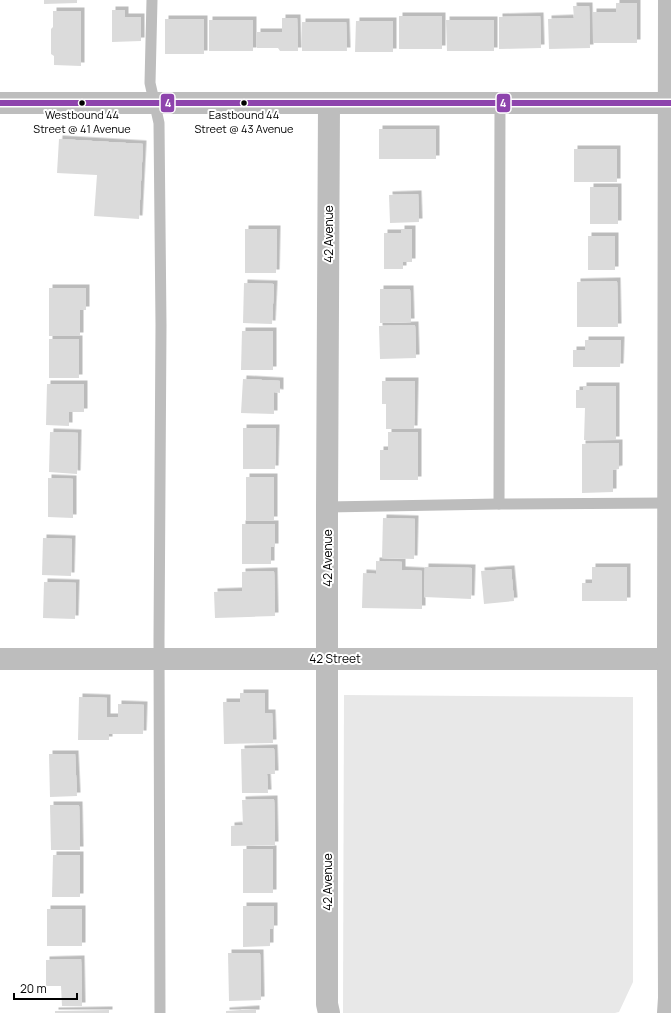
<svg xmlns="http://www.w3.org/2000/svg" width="671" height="1013" font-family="Manrope,sans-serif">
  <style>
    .green { fill: #e8e8e8 }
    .building { fill: #dbdbdb; filter: url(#shadow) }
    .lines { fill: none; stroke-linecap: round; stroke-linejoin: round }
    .service { stroke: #bdbdbd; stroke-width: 11 }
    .minor { stroke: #bdbdbd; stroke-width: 22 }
    .bus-1-casing { stroke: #fff; stroke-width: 9 }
    .bus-1 { stroke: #8e44ad; stroke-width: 6 }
    .bus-dot { fill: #000; stroke: #fff; stroke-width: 1.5 }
    .labels { text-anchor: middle; stroke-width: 4; stroke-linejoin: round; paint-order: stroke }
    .bus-label { font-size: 11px; fill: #000; stroke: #fff }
    .street-label { font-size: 12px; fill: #000; stroke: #fff }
    .line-badge { stroke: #fff; stroke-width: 1.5 }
    .badge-label { font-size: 11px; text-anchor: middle; font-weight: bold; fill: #fff }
  </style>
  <defs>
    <filter id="shadow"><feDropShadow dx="3.5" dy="-3.5" stdDeviation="0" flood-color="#0004"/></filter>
  </defs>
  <rect width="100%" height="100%" fill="#fff"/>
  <path class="green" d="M344,695L633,697V982L619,1012L615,1013H343Z"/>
  <g class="building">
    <path d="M44,0H77V3L44,4Z"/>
    <path d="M616,3H637V43H593V12H616Z"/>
    <path d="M573,6H589L590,48L549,49L548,19L574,18Z"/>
    <path d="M112,10H125V17H141V41L112,42Z"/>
    <path d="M53,11H81V66L54,65V56L51,54V29L53,27Z"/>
    <rect x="399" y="16" width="43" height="33"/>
    <path d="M540,16L541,48L499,49V17Z"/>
    <path d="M282,18H297L298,51H280L278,48H257V32H282Z"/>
    <rect x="165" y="19" width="39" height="35"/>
    <rect x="209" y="20" width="44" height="31"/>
    <path d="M446,20H494V51H447Z"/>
    <path d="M356,21H393V52H355Z"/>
    <path d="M302,22H346L347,51H302Z"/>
    <rect x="379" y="129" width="57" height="30"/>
    <path d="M59,139L143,144L139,219L94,216L97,175L57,173Z"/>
    <rect x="574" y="149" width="43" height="33"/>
    <rect x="590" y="187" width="28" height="37"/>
    <path d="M418,194L419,222L390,223L389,195Z"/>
    <path d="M245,229H277L276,273H245Z"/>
    <path d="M401,229H412V262H403V269H384V233H401Z"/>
    <rect x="588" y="236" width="27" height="34"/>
    <path d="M617,281L618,327H577V282Z"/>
    <path d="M244,283L274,284L272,324L243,323Z"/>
    <path d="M49,288H86V310H80V336H49Z"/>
    <path d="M380,289H410L411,322L380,323Z"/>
    <path d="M415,325L416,358L380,359L379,326Z"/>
    <path d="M242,331H273V370H241Z"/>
    <rect x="49" y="339" width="30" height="39"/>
    <path d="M585,340H621L620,367H573V350H585Z"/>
    <path d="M243,379L280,381V393L274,392V414L241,413Z"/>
    <path d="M382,381H415L414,429H386V404H382Z"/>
    <path d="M47,384H84V412H69V426L46,425Z"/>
    <path d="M583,386H616V440H584L585,408H576V390H583Z"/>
    <path d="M243,428H276L275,469H243Z"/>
    <path d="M50,432L78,433L77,474L49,472Z"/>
    <path d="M388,432H418V480H380V450H388Z"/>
    <path d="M619,443V469L613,470V492L582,493V444Z"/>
    <rect x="246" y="477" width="28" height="43"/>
    <path d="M48,478L73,479V518L48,517Z"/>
    <path d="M383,518L415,519L414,559L382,558Z"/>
    <path d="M242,524H275V547H271V564H242Z"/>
    <path d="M43,538L72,539L71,576L42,575Z"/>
    <path d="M376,561L402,562V570L422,571V609L362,608L363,573L376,574Z"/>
    <path d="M425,567L472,568L471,599L424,597Z"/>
    <path d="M592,567H627V601H582V583H592Z"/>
    <path d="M511,569L514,601L484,604L481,571Z"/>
    <path d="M274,571L275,616L215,618L214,592L242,591V572Z"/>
    <path d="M44,582L76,583L75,619L43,618Z"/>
    <path d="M240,693H265V713H272L273,743L224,744L223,702H240Z"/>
    <path d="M79,697L107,698V717H118V704L144,705L143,734H109V740H78Z"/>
    <path d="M274,748L275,774H267L268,793H242L241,749Z"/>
    <path d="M49,754H75L77,796L50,797Z"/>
    <path d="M274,799L275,845L231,846V826L243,825L242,800Z"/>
    <path d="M50,805H79L80,850H51Z"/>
    <rect x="243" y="849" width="30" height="44"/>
    <path d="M53,855H80V897H52Z"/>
    <path d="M243,906H274V929H270V946L243,947Z"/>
    <rect x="47" y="909" width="35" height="37"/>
    <path d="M228,953H260L261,1000L229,1001Z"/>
    <path d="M81,959L82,1006H62L61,986H46V960Z"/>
    <path d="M256,1009V1013H226V1011Z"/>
    <path d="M109,1010V1013H55V1011Z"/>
  </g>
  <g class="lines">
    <g class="service">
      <path d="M152,0L150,83L159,123L161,325L159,640L160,1013"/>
      <path d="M499,504L500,103"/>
      <path d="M327,507L499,504L668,503"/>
    </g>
    <g class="minor">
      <path d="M0,103H671"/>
      <path d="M0,659H671"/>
      <path d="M329,1013L327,1004V507L329,103"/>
      <path d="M668,1013L669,998L668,659L669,0"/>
    </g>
    <g class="bus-1-casing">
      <path id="bus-1" d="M0,103H671"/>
    </g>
    <use href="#bus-1" class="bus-1"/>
  </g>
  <g class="bus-dot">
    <circle cx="82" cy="103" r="3.5"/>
    <circle cx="244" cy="103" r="3.5"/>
  </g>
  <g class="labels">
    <g class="bus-label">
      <text x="82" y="119">Westbound 44<tspan x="82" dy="14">Street @ 41 Avenue</tspan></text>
      <text x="244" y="119">Eastbound 44<tspan x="244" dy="14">Street @ 43 Avenue</tspan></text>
    </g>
    <g class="street-label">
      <text transform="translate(329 234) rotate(-90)" y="4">42 Avenue</text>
      <text transform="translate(328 558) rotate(-90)" y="4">42 Avenue</text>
      <text x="335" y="663">42 Street</text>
      <text transform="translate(328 882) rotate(-90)" y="4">42 Avenue</text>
    </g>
  </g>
  <g class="line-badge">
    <rect x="160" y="93" width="15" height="20" rx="4" fill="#8e44ad"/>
    <rect x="496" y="93" width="15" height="20" rx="4" fill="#8e44ad"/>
  </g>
  <g class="badge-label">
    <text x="168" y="107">4</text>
    <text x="503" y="107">4</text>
  </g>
  <path d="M14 993v6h63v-6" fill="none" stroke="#000000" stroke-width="2"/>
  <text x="20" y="993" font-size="12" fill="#000000" stroke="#ffffff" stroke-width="3" paint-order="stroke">20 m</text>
</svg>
